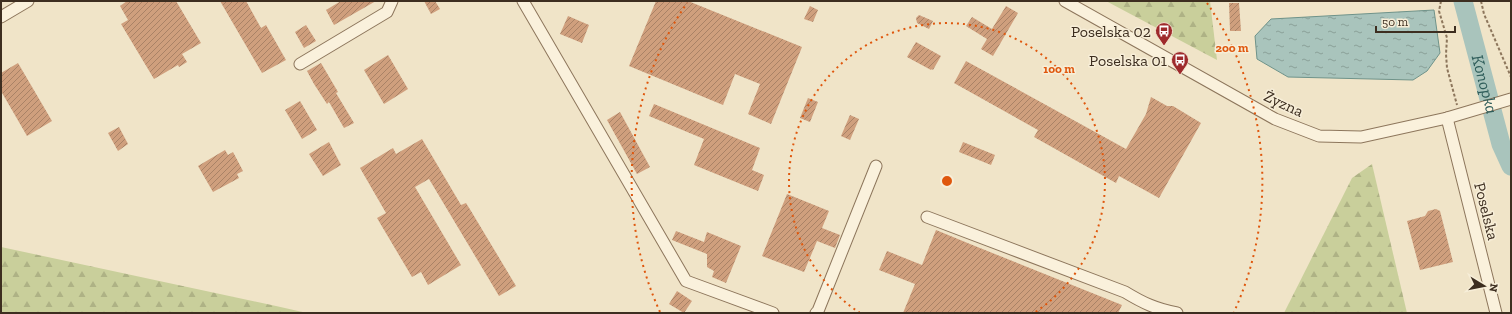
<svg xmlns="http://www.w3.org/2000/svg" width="1512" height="314" font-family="'Zilla Slab',serif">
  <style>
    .forest { fill: url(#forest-firs) }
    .water { fill: url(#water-ripples); stroke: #6f938a }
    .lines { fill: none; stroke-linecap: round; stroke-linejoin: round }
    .river { stroke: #a9c4bc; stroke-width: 19 }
    .building { fill: url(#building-hatch) }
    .minor-casing { stroke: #8d765c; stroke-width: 13 }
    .path { stroke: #8d765c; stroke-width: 2; stroke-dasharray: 3 2; stroke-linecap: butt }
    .minor { stroke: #faf1dc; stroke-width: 11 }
    .ring { fill: none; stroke: #df570d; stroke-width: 2; stroke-dasharray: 2 4 }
    .labels { text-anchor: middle; stroke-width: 3; stroke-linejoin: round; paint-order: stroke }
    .poi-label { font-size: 16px; fill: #3d2e20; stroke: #f7eed8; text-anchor: end }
    .street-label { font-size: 16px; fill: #3d2e20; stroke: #f7eed8 }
    .water-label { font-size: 17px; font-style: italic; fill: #2f5d5a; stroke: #f7eed8 }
    .centre { fill: #df570d; stroke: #f7eed8; stroke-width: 2 }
    .ring-label { font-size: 12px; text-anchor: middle; font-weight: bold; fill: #df570d; stroke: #f7eed8; stroke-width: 3; stroke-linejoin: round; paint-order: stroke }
  </style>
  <defs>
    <pattern id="forest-firs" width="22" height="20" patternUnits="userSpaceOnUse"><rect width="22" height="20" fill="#c9cf9b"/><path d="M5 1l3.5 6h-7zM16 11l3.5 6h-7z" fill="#aeb285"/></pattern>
    <pattern id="water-ripples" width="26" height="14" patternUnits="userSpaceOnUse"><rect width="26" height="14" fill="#a9c4bc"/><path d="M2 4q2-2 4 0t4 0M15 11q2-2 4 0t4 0" fill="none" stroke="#8ba098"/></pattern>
    <pattern id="building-hatch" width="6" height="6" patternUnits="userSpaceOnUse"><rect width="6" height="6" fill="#cf9f7d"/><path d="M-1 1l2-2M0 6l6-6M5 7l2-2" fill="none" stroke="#a98266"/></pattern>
  </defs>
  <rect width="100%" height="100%" fill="#f0e4c8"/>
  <g class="forest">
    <path d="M1106,1H1210L1217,60Z"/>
    <path d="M1372,164L1407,313H1284L1352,178Z"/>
    <path d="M1,247L276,306L307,313H1Z"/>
  </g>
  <path class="water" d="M1434,10L1440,53L1427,71L1413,80L1288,77L1257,59L1255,36L1271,19Z"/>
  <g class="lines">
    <path class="river" id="s1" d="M1463,1L1501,144L1511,166"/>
  </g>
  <g class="building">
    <path d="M127,1H176L201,43L182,54L187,62L179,67L178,65L154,79L121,24L128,20L120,6Z"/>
    <path d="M220,1H246L261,28L266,25L286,60L262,73Z"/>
    <path d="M341,1H376L334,25L326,10Z"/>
    <path d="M424,1H435L440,9L431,14Z"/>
    <path d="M656,1H688L802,47L771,124L748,114L760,84L735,74L723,105L629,66Z"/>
    <path d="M1229,3H1239L1241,31H1230Z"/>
    <path d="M810,6L818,10L813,22L804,19Z"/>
    <path d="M1006,6L1018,13L993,56L981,49L987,39L966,26L972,17L992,29Z"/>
    <path d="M919,15L933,21L929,29L917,23L916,18Z"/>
    <path d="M568,16L589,25L582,43L560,34Z"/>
    <path d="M306,25L316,41L304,48L295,32Z"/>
    <path d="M916,42L941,56L933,70L932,69L931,70L907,57Z"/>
    <path d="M388,55L408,89L384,104L364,70Z"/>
    <path d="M966,61L1126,149L1146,114L1151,97L1167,106H1173L1201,123L1159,198L1119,176L1116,183L1034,137L1038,130L954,83Z"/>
    <path d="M18,63L52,121L27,136L1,91V73Z"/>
    <path d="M321,63L338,92L336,93L354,123L344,128L329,102L327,104L314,84L307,71Z"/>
    <path d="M808,98L818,102L810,122L800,118Z"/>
    <path d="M300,101L317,130L302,139L285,110Z"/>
    <path d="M654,104L760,148L752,170L764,175L758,191L694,165L704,139L649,116Z"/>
    <path d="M620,112L650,167L637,174L607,120Z"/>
    <path d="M850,115L859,119L850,140L841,136Z"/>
    <path d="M119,127L128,144L118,151L108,133Z"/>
    <path d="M422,139L461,205L466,203L471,211L516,286L499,296L429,179L415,187L461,265L428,285L421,272L412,277L377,218L386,213L360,168L393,148L396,154Z"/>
    <path d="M329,142L341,165L323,176L309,154Z"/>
    <path d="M963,142L995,155L991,165L959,152Z"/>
    <path d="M225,150L228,155L233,152L243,171L237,174L239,178L213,192L198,166Z"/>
    <path d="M787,194L829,211L822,228L840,235L835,248L817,241L804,272L762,256Z"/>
    <path d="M1436,209L1440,211L1453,262L1420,270L1407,221L1425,216L1428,211Z"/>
    <path d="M936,230L970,244L1122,305L1118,313H903L915,284L879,270L887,251L922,265Z"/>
    <path d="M676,231L704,242L707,232L741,246L726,283L712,277L714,271L707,267V254L672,240Z"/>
    <path d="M677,291L692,301L684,313L669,304Z"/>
  </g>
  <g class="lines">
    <g class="minor-casing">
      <g id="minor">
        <path d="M523,1L686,281L773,313"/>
        <path d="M1065,1L1275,119L1319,136L1361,137L1447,118L1511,99"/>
        <path d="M1,17L28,1"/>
        <path d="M300,64L387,12L392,1"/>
        <path d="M1447,118L1496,313"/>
        <path d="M927,217L1125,292C1143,303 1156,309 1177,313"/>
        <path d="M816,313L818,311L876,166"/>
      </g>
    </g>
    <g class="path">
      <path d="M1441,1L1439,11L1447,38L1446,54L1447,68L1457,105"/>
      <path d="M1481,1L1484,14L1511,77"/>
    </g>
    <use href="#minor" class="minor"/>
  </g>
  <g class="ring">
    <path d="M860 313A158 158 0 1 1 1034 313"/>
    <path d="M660 312A315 315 0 0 1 687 3M1207 3A315 315 0 0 1 1234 312"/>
  </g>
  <defs>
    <g id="bus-pin" transform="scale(0.9)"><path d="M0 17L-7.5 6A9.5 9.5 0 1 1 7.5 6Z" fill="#9e2a2b" stroke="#f7eed8"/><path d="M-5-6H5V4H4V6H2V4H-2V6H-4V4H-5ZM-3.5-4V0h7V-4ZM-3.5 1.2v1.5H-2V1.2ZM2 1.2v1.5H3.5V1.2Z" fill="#fff"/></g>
  </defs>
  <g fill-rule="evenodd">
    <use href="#bus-pin" x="1164" y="31"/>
    <use href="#bus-pin" x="1180" y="60"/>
  </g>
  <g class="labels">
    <g class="poi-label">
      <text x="1151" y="37">Poselska 02</text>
      <text x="1167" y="66">Poselska 01</text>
    </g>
    <g class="street-label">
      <text transform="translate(1284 103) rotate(25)" y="6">Żyzna</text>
      <text transform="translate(1487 211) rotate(76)" y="6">Poselska</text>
    </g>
    <g class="water-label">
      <text dy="6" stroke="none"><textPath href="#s1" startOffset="86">Konopka</textPath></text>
    </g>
  </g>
  <circle cx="947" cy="181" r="6" class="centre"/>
  <g class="ring-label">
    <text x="1232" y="52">200 m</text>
    <text x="1059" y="73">100 m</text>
  </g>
  <rect width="1512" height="314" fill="none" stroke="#3d2e20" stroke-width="4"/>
  <g transform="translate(1484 286) rotate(100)" stroke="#f7eed8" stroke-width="3" paint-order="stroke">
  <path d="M0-3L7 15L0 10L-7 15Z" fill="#3d2e20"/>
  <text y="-6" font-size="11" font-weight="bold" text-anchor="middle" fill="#3d2e20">N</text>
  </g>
  <path d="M1376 26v6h79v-6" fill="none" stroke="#3d2e20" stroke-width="2"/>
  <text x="1382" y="26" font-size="12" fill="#3d2e20" stroke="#f7eed8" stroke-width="3" paint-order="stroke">50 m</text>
</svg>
